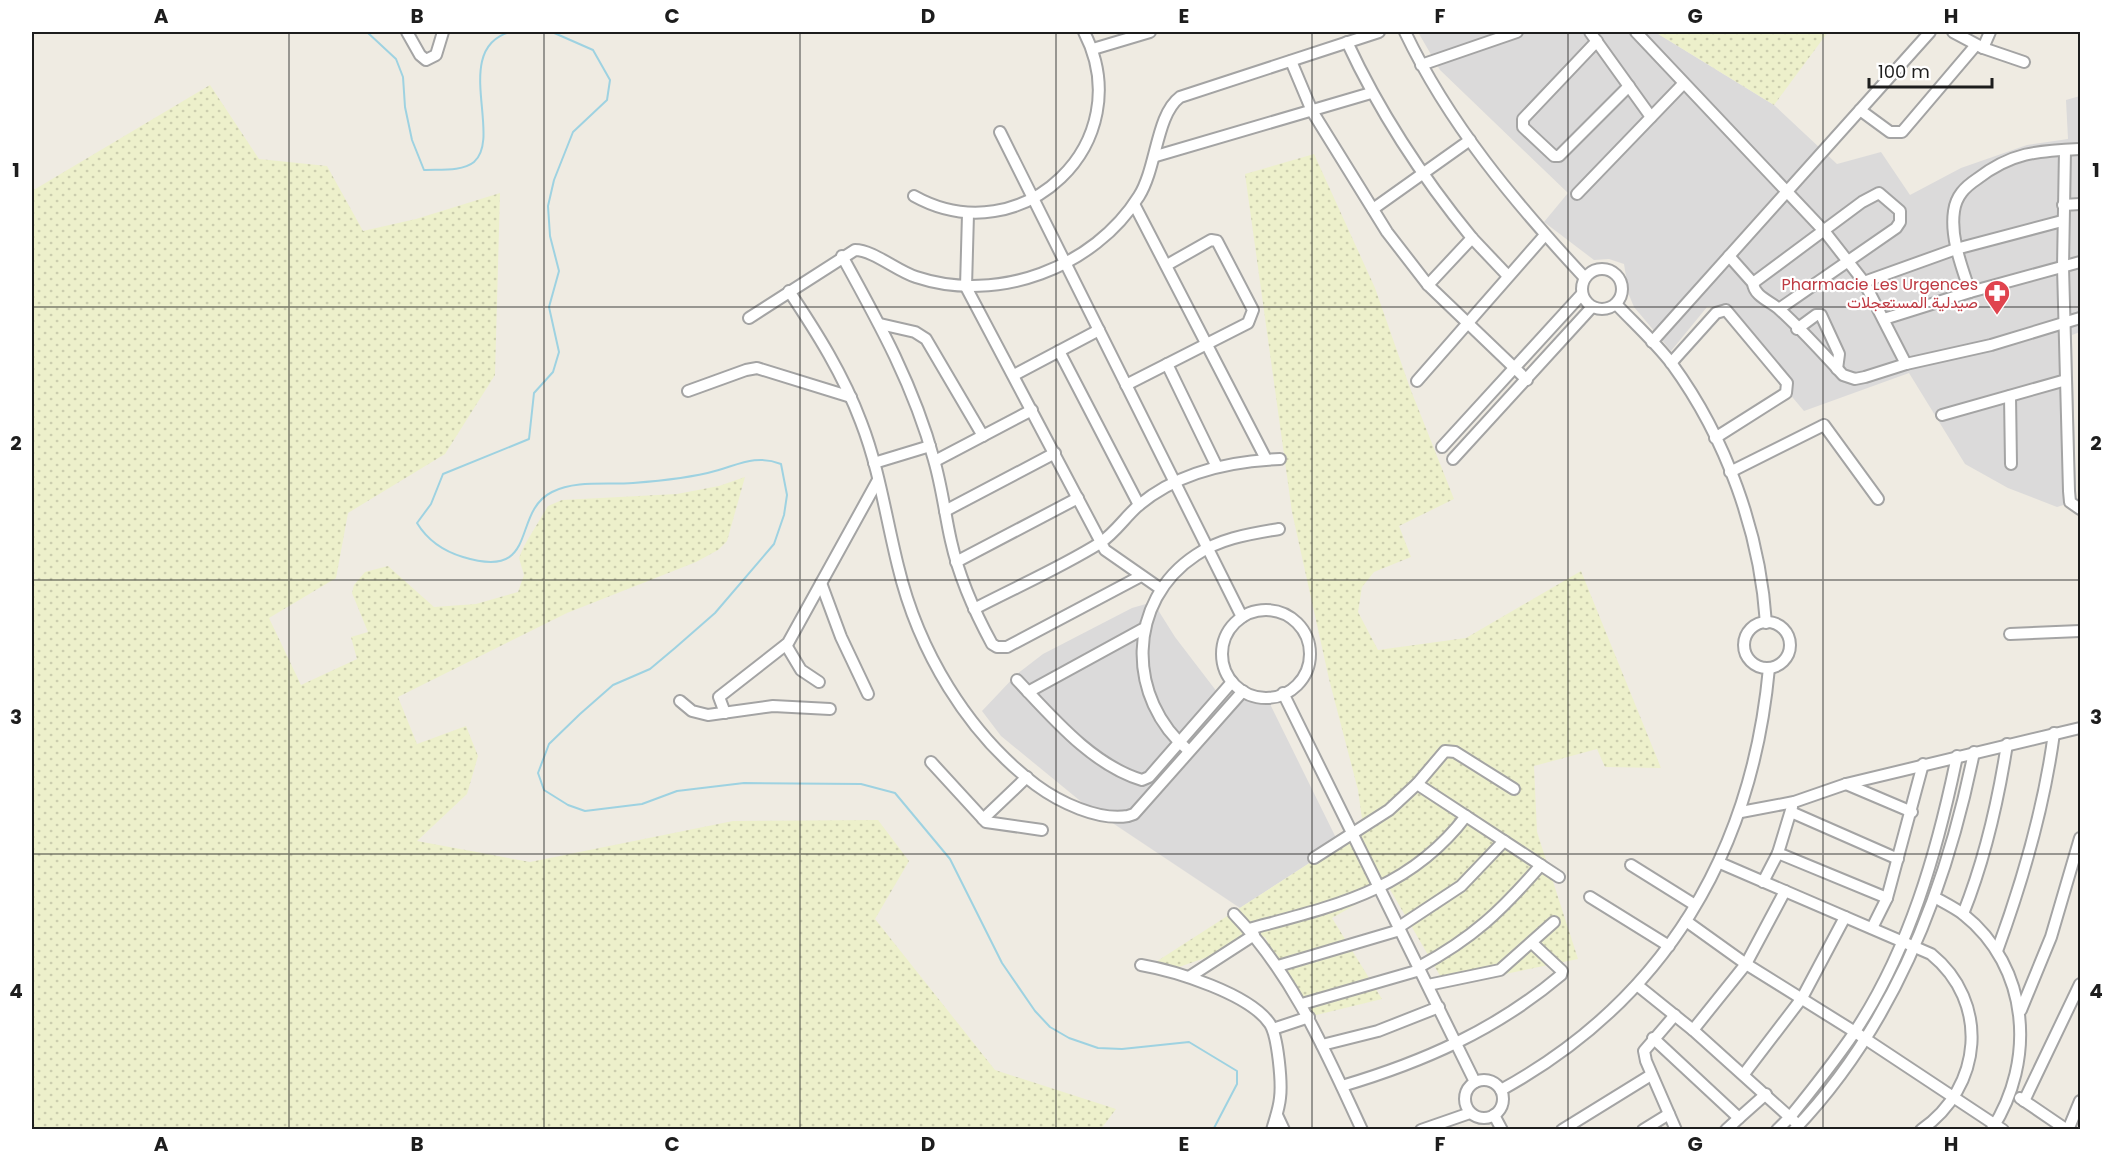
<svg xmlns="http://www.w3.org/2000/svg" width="2112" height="1161" font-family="Poppins,Vazirmatn,sans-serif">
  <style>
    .residential { fill: #dbdada }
    .farmland { fill: url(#farmland-dots) }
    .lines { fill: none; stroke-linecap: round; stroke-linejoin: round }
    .stream { stroke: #9ed2e1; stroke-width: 2 }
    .minor-casing { stroke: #a4a4a4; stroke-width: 14 }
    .minor { stroke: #fff; stroke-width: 10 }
    .grid { fill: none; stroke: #1d1d1d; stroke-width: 1.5; stroke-opacity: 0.55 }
    .labels { text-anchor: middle; stroke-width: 4.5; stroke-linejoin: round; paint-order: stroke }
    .health-label { font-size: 16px; fill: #be3a42; stroke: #fff; text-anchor: end }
    .neatline { fill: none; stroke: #1d1d1d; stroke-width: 2 }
    .grid-label { font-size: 20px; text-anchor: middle; font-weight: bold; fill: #1d1d1d }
  </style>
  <defs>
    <pattern id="farmland-dots" width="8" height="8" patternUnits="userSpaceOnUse" patternTransform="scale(1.5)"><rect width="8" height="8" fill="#edf0cb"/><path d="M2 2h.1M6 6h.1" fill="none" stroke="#cbcdae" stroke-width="1.8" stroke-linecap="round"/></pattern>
  </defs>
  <rect width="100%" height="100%" fill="#efebe2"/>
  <g class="residential">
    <path d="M1418,32H1655L1774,105L1837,164L1881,152L1910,195L1961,168L2027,145L2068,139L2066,100L2080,96V332L2072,335L2076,501L2057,507L2008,488L1965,464L1909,373L1804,411L1715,306L1707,307L1671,351L1634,307L1629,295L1624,264L1609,259L1594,260L1544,222L1568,193L1440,70Z"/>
    <path d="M1153,602L1175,637L1227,705L1247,692L1255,701L1260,697L1269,702L1339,844L1240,908L1084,804L1001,736L982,711L1017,674L1043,654L1132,608Z"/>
  </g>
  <g class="farmland">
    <path d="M1655,32H1828L1774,105Z"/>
    <path d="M210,85L259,159L327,166L363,231L416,219L500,193L495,375L445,454L348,513L336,578L269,618L301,685L357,659L351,637L368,632L352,593L354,585L365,572L388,566L434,607L476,604L518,592L524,575L519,558L524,546L548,506L562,500L677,494L719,486L745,477L727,541L718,550L696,562L567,613L398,697L417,744L466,726L478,756L467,794L417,841L530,862L733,821L878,820L909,861L875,919L995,1070L1116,1109L1101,1129H32V191Z"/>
    <path d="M1314,154L1375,288L1410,388L1454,499L1399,526L1411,557L1374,572L1362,587L1358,612L1378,650L1466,638L1581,571L1661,768L1605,767L1597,749L1534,766L1537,832L1578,959L1446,986L1388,886L1332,918L1382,999L1304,1018L1265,937L1156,975L1148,967L1339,844L1363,826L1358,790L1329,679L1292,512L1245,174Z"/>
  </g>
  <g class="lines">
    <g class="stream">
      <path d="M367,32L396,59L403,77L405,107L412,140L424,170C438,169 462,172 474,162C503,137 451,49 510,32"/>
      <path d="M552,32L593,50L610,80L607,100L573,132L554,180L548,206L550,236L559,271L549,307L559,352L553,372L534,393L529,439L443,474L431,504L417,523C428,541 443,551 463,557C541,581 510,513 552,492C576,480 607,485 633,483C659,481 690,478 715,471C738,465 756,454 781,464L787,495L784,515L774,544L715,613L675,648L650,669L613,685L580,714L549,744L538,773L544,790L568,805L585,811L642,804L677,791L744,783L861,784L895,793L950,859L1002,963L1035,1011L1050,1027L1069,1038L1098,1048L1122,1049L1189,1042L1237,1071V1084L1213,1130"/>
    </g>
    <g class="minor-casing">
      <g id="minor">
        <path d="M407,32L420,55L426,60L436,55L443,32"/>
        <path d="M1405,32C1449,124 1515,203 1585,278"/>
        <path d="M1590,32L1651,117"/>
        <path d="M1636,32L1825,232L1864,282L1906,364"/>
        <path d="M1953,32L1983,48L2024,62"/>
        <path d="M1597,41L1523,119V127L1554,156H1559L1629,86"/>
        <path d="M1347,42C1380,113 1422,177 1472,238L1428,285"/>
        <path d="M1983,48L1990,32"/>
        <path d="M1093,49L1150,32"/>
        <path d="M1291,61L1312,111L1387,232L1428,285L1527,380"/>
        <path d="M1421,65L1517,32"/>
        <path d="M1860,110L1890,132H1902L1976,45"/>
        <path d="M1000,132L1242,617"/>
        <path d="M2065,150L2063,267L2069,491L2070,502L2080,509"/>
        <path d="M1156,156L1371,93"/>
        <path d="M1577,194L1683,84"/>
        <path d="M914,196C1022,256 1141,142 1084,32"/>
        <path d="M1134,204L1266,459"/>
        <path d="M2063,205L2080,204"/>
        <path d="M1373,209L1470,140"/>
        <path d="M968,214L966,287L1105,550L1161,589"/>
        <path d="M1472,238L1508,276"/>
        <path d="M842,256C879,323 914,386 934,460C942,487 945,515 951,541C959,577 974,611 992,644L997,647H1007L1141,576"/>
        <path d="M1729,256L1753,283"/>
        <circle cx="1602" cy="289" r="20"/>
        <path d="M1864,282L1956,249L2062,221"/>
        <path d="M789,291C817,333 843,374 861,422C879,468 886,518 898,566C918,650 967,733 1036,785C1059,802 1098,821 1128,816L1134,814L1243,691"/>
        <path d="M1970,292C1962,267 1950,238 1954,211C1956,196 1965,187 1977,179C2012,152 2037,151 2080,149"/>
        <path d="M1616,304C1635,324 1656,343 1672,364C1726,438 1760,532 1766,623"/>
        <path d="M1779,309L1896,228L1900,222V211L1879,193L1862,202L1753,283C1754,296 1770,301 1779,309C1801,329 1823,353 1843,375L1855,379L1865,377L1906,364L1991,345L2080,318"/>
        <path d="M749,318L855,250C873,250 897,271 916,277C997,304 1094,268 1139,196C1157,167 1156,115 1180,97L1379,32"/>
        <path d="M1884,319L1970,292L2080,262"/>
        <path d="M880,324L915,332L926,339L983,436"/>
        <path d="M1797,329L1816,315H1821L1839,354L1837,369"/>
        <path d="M1652,342L1930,32"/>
        <path d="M1059,351L1139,505"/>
        <path d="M1671,363L1716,313L1726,310L1787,383L1786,393L1715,438"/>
        <path d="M1167,364L1217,467"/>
        <path d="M1014,375L1099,330"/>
        <path d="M1417,381L1545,235"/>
        <path d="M1126,385L1248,323L1253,310L1217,241L1211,240L1167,265"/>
        <path d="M688,391L746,370L757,368L851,397"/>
        <path d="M2010,396L2011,464"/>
        <path d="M1942,415L2066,380"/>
        <path d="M1442,447L1582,294"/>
        <path d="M1453,459L1592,307"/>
        <path d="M935,461L1032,410"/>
        <path d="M874,463L930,446"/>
        <path d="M1730,472L1824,425L1878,499"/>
        <path d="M945,511L1055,453"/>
        <path d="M956,562L1078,498"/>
        <path d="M821,583L841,637L868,694"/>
        <path d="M974,609C1016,587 1060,568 1100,543C1116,532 1125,517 1139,505C1178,472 1231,461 1280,459"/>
        <circle cx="1266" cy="654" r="44"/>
        <circle cx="1767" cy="645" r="23"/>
        <path d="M2010,634L2080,631"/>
        <path d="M786,645L801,670L819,682"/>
        <path d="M1017,680C1052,717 1092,765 1142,780L1149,777L1232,682"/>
        <path d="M1028,692L1143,629"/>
        <path d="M1283,693L1475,1082"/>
        <path d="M680,701L692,711L708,715L773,706L830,709"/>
        <path d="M725,713L719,697L788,643L878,480"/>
        <path d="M1189,751C1126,699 1126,601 1196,555C1221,538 1250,534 1279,529"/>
        <path d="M931,762L986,822L1042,830"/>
        <path d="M1417,784L1559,877"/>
        <path d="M1846,784L1912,812"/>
        <path d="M1741,812L1794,802L1846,784L2080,728"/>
        <path d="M1791,812L1898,859"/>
        <path d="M983,819L1027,777"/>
        <path d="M1778,853L1887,898"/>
        <path d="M1314,858L1389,810L1417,784L1445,751L1455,752L1514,789"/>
        <path d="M1720,863L1931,954C1990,1002 1983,1087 1921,1130"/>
        <path d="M1631,865L1695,905"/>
        <path d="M1763,882L1778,853L1792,807"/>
        <path d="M1590,897L1669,946"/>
        <path d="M1936,898C1945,903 1955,908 1963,914C2030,967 2036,1061 1992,1129"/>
        <path d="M1234,914C1294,976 1326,1053 1362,1130"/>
        <path d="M1963,914C1985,859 1998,802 2007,744"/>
        <path d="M1686,921L1746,964L1855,1032L2003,1130"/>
        <path d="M1399,927L1461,886L1504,841"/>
        <path d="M1872,928L1887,898L1923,764"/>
        <path d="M1249,929C1334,906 1409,891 1466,816"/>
        <path d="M1997,951C2023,880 2044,809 2054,733"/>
        <path d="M1141,965C1176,971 1250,994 1270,1024C1278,1037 1282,1083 1280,1098C1279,1109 1275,1119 1272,1130"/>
        <path d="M1278,966L1400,930"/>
        <path d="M1419,967C1473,938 1501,911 1541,865"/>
        <path d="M1189,977L1254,935"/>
        <path d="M1428,985L1500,970L1554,922"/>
        <path d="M1637,985L1693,1030L1794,1121"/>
        <path d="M1302,1004L1420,970"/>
        <path d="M2021,1010L2051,937L2080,838"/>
        <path d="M1675,1015L1644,1051L1646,1061L1676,1130"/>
        <path d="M1273,1029L1309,1017"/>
        <path d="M1693,1030L1746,964L1785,891"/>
        <path d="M1653,1038L1739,1118L1766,1094"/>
        <path d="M1322,1045L1378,1031L1439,1007"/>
        <path d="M1744,1074L1802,998L1845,917"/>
        <circle cx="1484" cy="1099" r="19"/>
        <path d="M1342,1086C1423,1062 1496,1030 1561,975L1562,971L1532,943"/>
        <path d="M1501,1090C1665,1000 1752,852 1769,668"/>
        <path d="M2020,1098L2067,1130"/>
        <path d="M2024,1101L2080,984"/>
        <path d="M1277,1115L1284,1130"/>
        <path d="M1494,1115L1502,1130"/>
        <path d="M1421,1130L1470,1113"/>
        <path d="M1562,1130L1651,1075"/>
        <path d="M1643,1130L1669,1114"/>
        <path d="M1726,1130L1739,1118"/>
        <path d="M1777,1130L1790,1117C1812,1090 1834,1062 1854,1033C1909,950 1937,853 1957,756"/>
        <path d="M1794,1130C1894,1026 1946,891 1974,752"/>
        <path d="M2068,1130L2080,1101"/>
      </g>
    </g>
    <use href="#minor" class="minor"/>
  </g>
  <path class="grid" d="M289,32V1130M544,32V1130M800,32V1130M1056,32V1130M1312,32V1130M1568,32V1130M1823,32V1130M32,307H2080M32,580H2080M32,854H2080"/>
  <defs>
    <g id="pharmacy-pin" transform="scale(1.35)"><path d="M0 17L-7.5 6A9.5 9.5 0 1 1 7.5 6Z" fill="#e0444e" stroke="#fff"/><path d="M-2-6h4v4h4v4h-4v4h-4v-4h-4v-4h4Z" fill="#fff"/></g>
  </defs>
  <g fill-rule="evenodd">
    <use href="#pharmacy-pin" x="1997" y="293"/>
  </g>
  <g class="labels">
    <g class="health-label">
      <text x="1978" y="290">Pharmacie Les Urgences<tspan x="1978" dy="18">صيدلية المستعجلات</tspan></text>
    </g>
  </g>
  <rect width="2112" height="1161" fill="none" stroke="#ffffff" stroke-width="66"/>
  <path d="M1869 78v9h123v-9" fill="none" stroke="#1d1d1d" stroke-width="3"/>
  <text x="1878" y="78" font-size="18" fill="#1d1d1d" stroke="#ffffff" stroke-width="4.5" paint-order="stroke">100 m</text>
  <rect x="33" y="33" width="2046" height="1095" class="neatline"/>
  <g class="grid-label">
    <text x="161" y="23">A</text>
    <text x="417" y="23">B</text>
    <text x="672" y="23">C</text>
    <text x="928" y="23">D</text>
    <text x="1184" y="23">E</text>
    <text x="1440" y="23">F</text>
    <text x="1695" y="23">G</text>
    <text x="1951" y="23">H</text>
    <text x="16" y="177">1</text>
    <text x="2096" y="177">1</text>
    <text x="16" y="450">2</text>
    <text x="2096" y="450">2</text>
    <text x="16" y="724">3</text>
    <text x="2096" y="724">3</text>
    <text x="16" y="998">4</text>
    <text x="2096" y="998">4</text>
    <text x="161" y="1151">A</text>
    <text x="417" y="1151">B</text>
    <text x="672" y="1151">C</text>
    <text x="928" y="1151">D</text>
    <text x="1184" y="1151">E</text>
    <text x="1440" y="1151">F</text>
    <text x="1695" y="1151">G</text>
    <text x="1951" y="1151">H</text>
  </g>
</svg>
